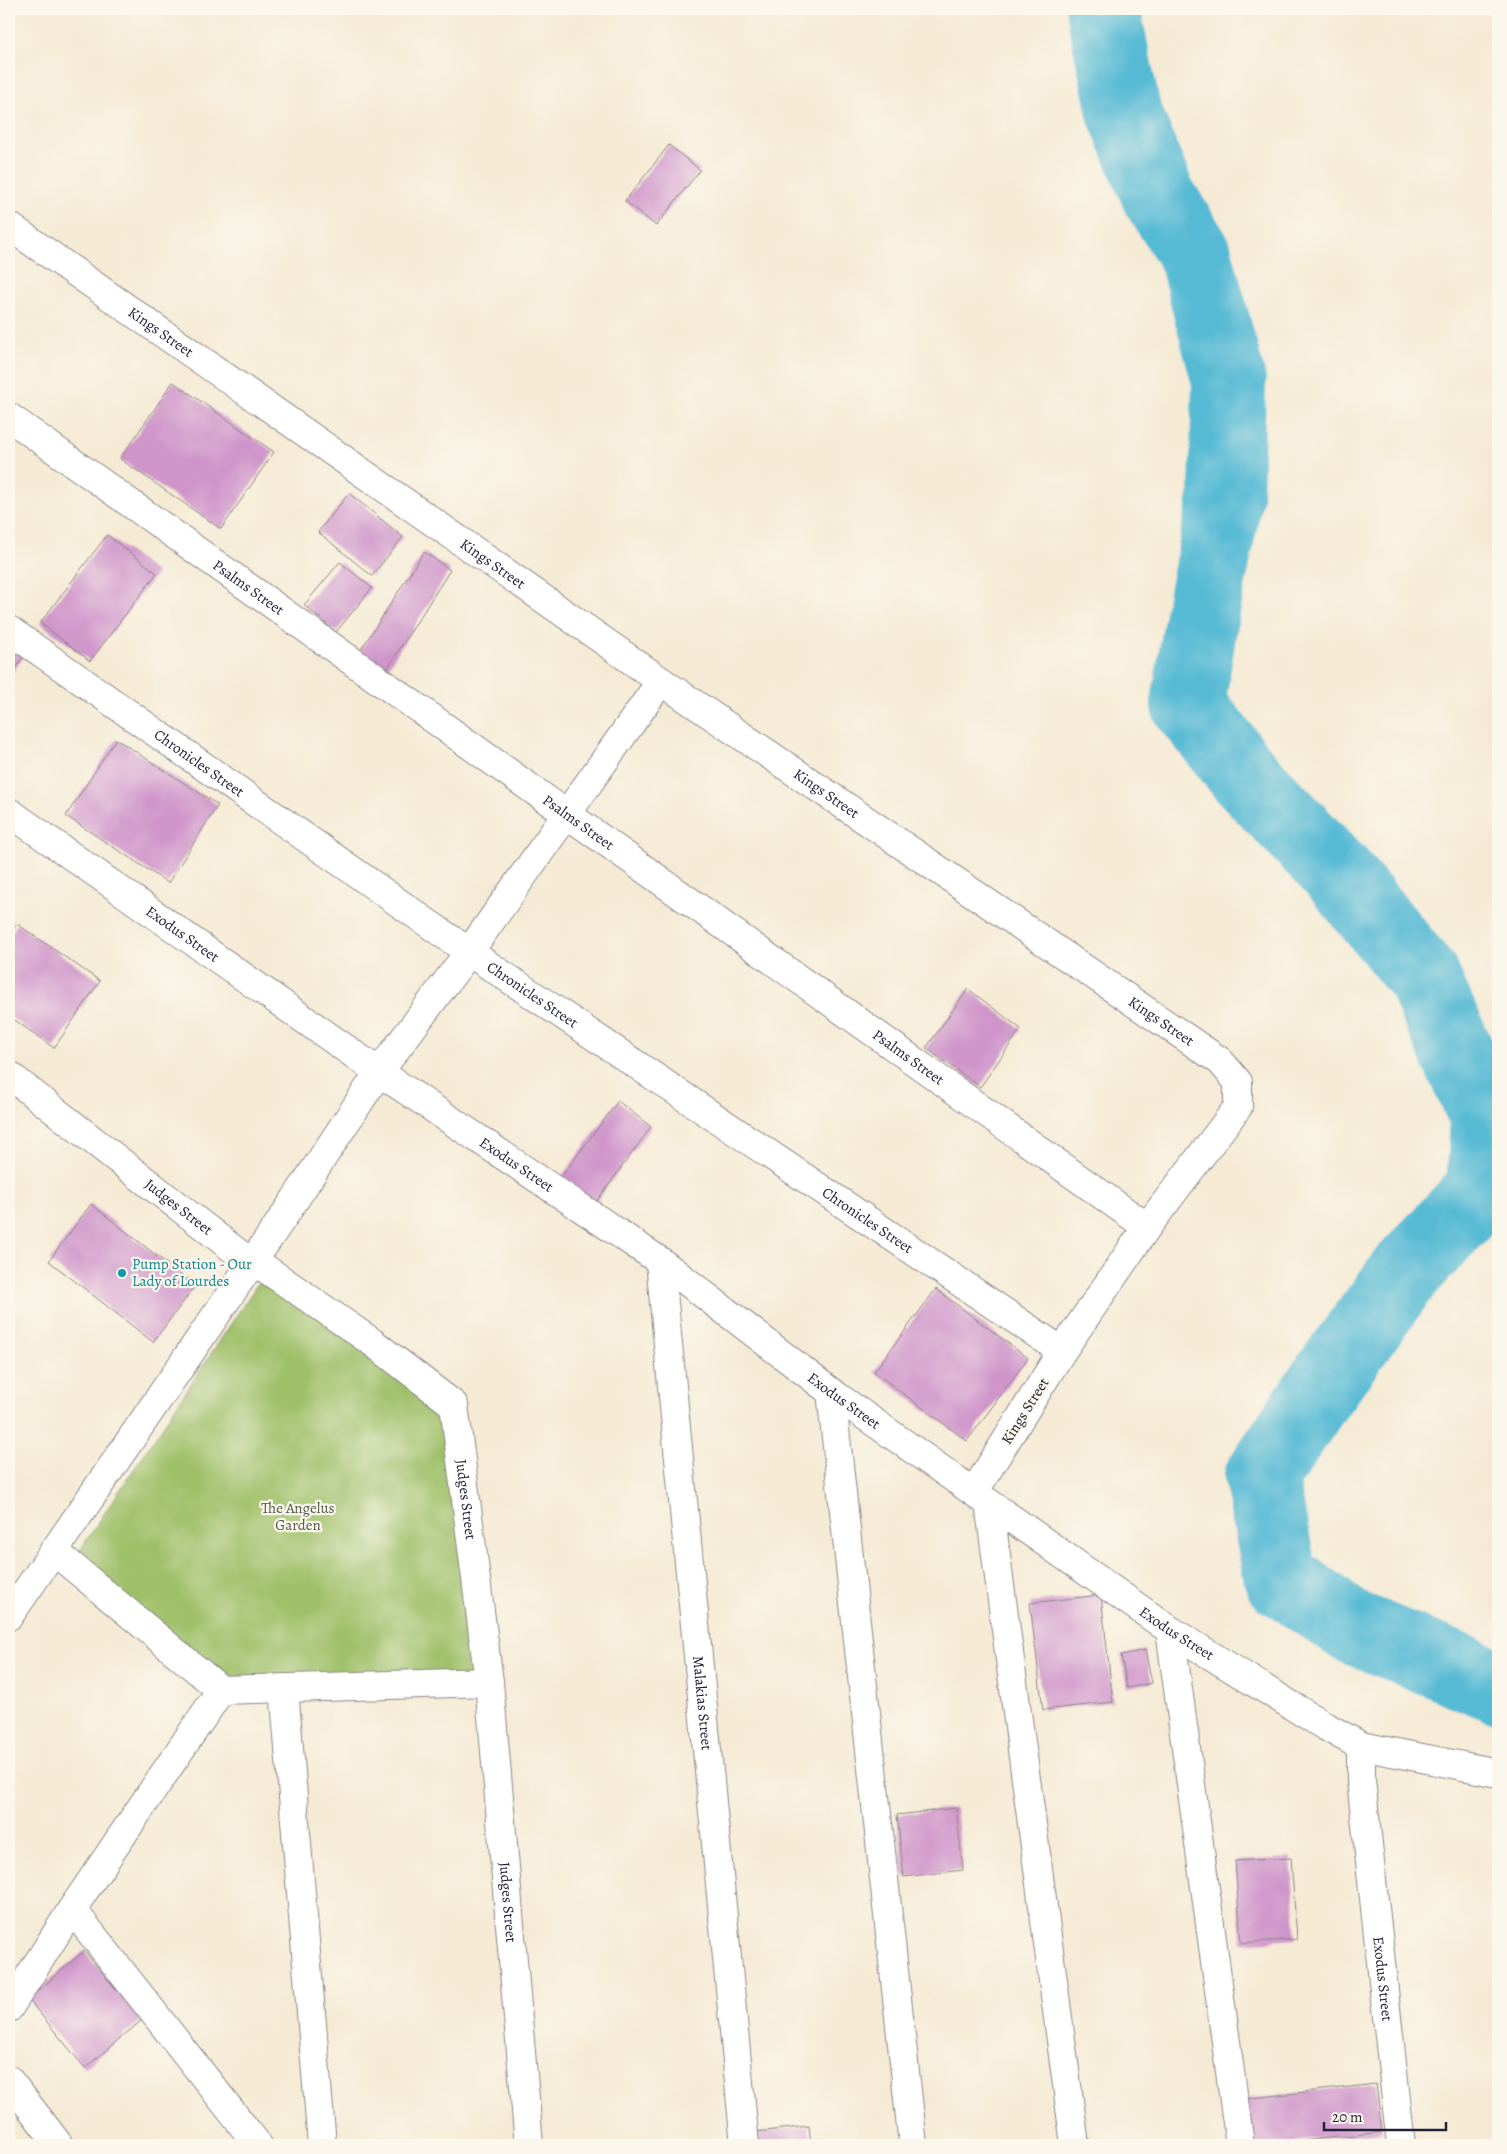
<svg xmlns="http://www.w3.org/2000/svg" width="1507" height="2154" font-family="Alegreya,serif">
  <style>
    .green { fill: #9fc069; stroke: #607152 }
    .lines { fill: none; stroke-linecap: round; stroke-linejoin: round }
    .river { stroke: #56bad4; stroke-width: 74 }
    .building { fill: #cf95ca }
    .minor-casing { stroke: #8c8688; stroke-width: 30 }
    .minor { stroke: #fff; stroke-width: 28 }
    .culture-dot { fill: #0f9aa8; stroke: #fbf7ec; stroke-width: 2 }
    .labels { text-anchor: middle; stroke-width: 4.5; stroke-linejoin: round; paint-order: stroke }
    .street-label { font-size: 15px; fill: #22223b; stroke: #fbf7ec }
    .culture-label { font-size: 15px; fill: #0d838f; stroke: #fbf7ec; text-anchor: start }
    .park-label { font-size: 15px; fill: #4e594b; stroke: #fbf7ec }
  </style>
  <rect width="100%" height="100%" fill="#fbf7ec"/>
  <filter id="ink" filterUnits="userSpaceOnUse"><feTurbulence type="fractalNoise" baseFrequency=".02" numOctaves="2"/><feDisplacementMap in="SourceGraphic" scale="10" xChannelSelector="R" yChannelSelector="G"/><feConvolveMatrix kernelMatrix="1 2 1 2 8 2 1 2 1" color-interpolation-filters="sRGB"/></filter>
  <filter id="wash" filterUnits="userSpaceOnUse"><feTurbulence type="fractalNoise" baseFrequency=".0096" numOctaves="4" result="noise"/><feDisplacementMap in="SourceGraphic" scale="20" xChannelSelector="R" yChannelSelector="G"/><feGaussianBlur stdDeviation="1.12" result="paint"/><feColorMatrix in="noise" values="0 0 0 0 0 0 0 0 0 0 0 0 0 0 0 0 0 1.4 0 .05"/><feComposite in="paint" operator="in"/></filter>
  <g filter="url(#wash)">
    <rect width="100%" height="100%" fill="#f5ead4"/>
    <path class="green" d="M265,1273L450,1410L482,1676L231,1681L70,1565Z"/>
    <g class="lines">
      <path class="river" d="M1103,9L1124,111L1158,195L1195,254L1229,381L1226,495L1202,615L1188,704L1244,775L1340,876L1423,977L1487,1119L1483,1189L1404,1274L1318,1392L1261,1477L1281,1579L1352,1627L1498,1686"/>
    </g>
    <g id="blocks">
      <g class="building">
        <path d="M669,145L700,170L656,226L625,201Z"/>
        <path d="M173,382L274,452L221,529L120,459Z"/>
        <path d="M349,493L403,537L372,576L318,532Z"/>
        <path d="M107,535L157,573L90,661L40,623Z"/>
        <path d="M424,552L450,570L387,669L360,651Z"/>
        <path d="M340,562L372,588L336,632L304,605Z"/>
        <path d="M9,641L26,653L9,678Z"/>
        <path d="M116,739L218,805L168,883L66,816Z"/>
        <path d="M17,924L100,981L54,1048L9,1016V936Z"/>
        <path d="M968,989L1021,1029L980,1087L926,1048Z"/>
        <path d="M618,1101L651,1127L594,1205L559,1180Z"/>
        <path d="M91,1204L195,1286L153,1342L49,1261Z"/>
        <path d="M936,1289L1028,1358L967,1441L874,1372Z"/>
        <path d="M1101,1595L1113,1702L1043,1710L1030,1603Z"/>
        <path d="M1145,1650L1152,1683L1127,1688L1121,1655Z"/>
        <path d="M956,1808L963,1870L904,1877L897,1815Z"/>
        <path d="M1291,1858L1297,1939L1241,1943L1235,1861Z"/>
        <path d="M84,1951L142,2020L85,2068L28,1999Z"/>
        <path d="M1376,2084L1382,2132L1293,2142L1249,2145L1243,2099Z"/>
        <path d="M809,2126L811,2145H748L747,2133Z"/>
      </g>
    </g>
  </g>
  <g filter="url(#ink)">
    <use href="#blocks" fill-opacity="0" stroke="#8c8688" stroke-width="1"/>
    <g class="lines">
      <g class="minor-casing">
        <g id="minor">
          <path id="s1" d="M9,226L661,681L1220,1061L1238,1082V1107L1147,1227L1062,1351L974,1492"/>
          <path id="s2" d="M9,417L1147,1227"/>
          <path id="s3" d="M9,630L469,952L1062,1351"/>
          <path id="s4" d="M9,812L379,1072L660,1261L831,1392L1170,1630L1323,1725L1361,1746V1780L1401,2145"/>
          <path id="s5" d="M9,1075L251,1263L266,1269L372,1342L454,1405L489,1682L529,2145"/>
          <path id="s6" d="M660,1261L745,2145"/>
          <path d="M831,1392L913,2145"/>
          <path d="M989,1503L1075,2145"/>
          <path d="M54,1551L284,1216L379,1072L469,952L661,681"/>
          <path d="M9,1616L54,1551L221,1690L72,1909L9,2008"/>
          <path d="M1170,1630L1240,2145"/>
          <path d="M284,1688L322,2145"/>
          <path d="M221,1690L489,1682"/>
          <path d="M1361,1746L1498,1773"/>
          <path d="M72,1909L258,2145"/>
          <path d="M9,2080L59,2145"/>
        </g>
      </g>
      <use href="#minor" class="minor"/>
    </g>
  </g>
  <circle class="culture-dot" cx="122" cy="1273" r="5"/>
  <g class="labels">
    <g class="street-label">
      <text dy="5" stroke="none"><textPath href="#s1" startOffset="185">Kings Street</textPath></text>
      <text dy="5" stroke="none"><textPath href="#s1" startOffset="590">Kings Street</textPath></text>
      <text dy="5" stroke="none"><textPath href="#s2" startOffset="294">Psalms Street</textPath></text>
      <text dy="5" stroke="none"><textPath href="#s3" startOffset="232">Chronicles Street</textPath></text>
      <text dy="5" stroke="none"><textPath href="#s1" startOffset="995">Kings Street</textPath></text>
      <text dy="5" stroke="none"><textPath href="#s2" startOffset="699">Psalms Street</textPath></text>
      <text dy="5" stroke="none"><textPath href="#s4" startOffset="212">Exodus Street</textPath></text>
      <text dy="5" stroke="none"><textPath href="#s3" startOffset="638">Chronicles Street</textPath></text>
      <text dy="5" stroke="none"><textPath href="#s1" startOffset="1400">Kings Street</textPath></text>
      <text dy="5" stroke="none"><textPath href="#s2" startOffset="1104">Psalms Street</textPath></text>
      <text dy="5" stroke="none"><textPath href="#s4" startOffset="618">Exodus Street</textPath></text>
      <text dy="5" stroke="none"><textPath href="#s5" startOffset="215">Judges Street</textPath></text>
      <text dy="5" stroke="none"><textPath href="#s3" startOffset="1042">Chronicles Street</textPath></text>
      <text dy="5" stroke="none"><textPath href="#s4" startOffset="1022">Exodus Street</textPath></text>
      <text transform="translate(1025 1411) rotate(-58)" y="5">Kings Street</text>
      <text dy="5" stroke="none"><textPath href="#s5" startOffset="650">Judges Street</textPath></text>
      <text dy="5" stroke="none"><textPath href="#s4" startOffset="1428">Exodus Street</textPath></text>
      <text dy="5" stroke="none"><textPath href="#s6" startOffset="444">Malakias Street</textPath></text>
      <text dy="5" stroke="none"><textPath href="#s5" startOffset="1055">Judges Street</textPath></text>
      <text dy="5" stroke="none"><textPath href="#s4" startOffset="1878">Exodus Street</textPath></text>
    </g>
    <g class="culture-label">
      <text x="132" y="1269">Pump Station - Our<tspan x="132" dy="17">Lady of Lourdes</tspan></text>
    </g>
    <g class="park-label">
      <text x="298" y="1513">The Angelus<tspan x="298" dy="17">Garden</tspan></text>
    </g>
  </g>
  <rect width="1507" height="2154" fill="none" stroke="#fbf7ec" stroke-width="30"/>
  <path d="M1324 2122v8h122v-8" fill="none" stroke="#22223b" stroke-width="2.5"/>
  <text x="1332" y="2122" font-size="15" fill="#22223b" stroke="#fbf7ec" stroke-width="4" paint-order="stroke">20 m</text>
</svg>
